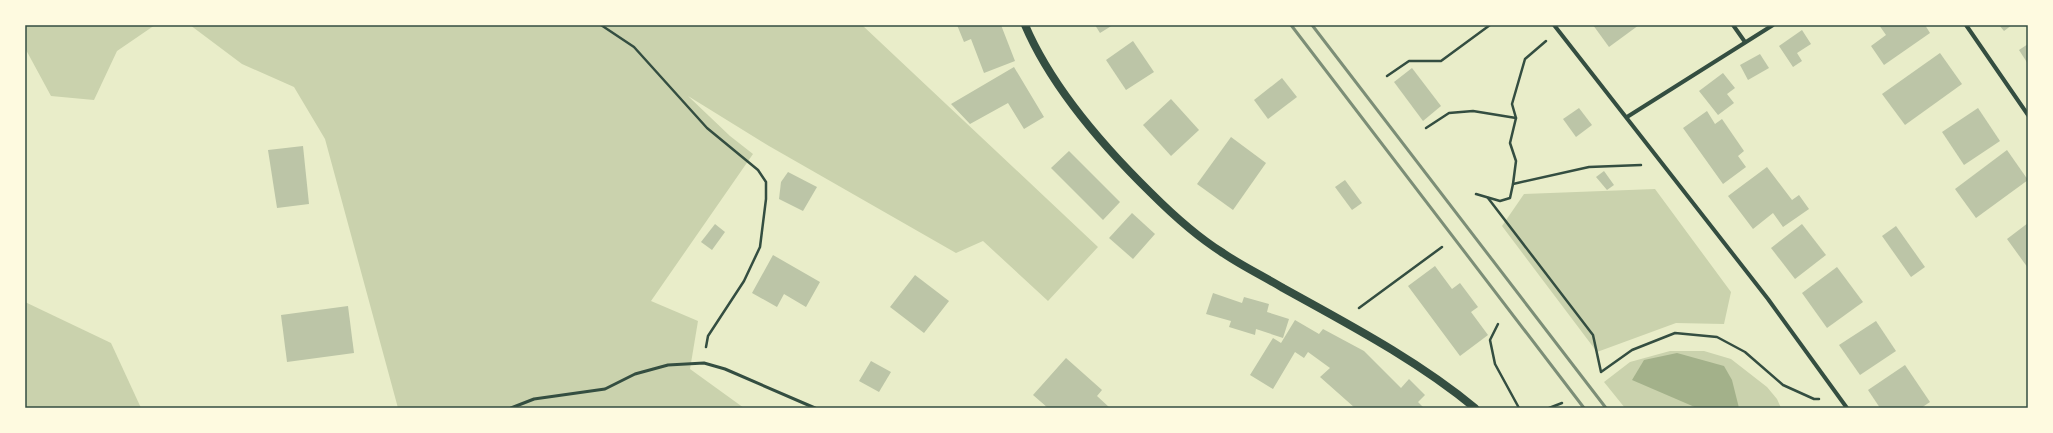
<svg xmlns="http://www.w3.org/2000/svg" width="2053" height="433" font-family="'Roboto Condensed',sans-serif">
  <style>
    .green { fill: #cad2ad }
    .water { fill: #a3b18a }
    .building { fill: #bcc5a7 }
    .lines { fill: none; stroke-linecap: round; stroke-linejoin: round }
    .path { stroke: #344e41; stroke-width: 2.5 }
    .service { stroke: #344e41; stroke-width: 3 }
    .minor { stroke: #344e41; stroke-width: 4 }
    .secondary { stroke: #344e41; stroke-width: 8 }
    .rail { stroke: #7c8e77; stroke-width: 3 }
    .neatline { fill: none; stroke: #344e41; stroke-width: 1.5 }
  </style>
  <rect width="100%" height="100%" fill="#e9edc9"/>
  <g class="green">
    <path d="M25,25H155L117,51L94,100L51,96L25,48Z"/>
    <path d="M190,25H862L1098,247L1048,301L983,241L956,253L769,146L688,96L730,136L753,154L651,301L698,321L690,369L744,408H398L325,139L294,87L242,64Z"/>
    <path d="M1655,189L1731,292L1724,324L1676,323L1597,352L1502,226L1524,194Z"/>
    <path d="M25,302L111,343L141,408H25Z"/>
    <path d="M1670,351H1704L1731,359L1767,387L1777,399L1781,408H1739L1736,401L1696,407L1697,408H1625L1604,382L1630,362Z"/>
  </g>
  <path class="water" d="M1677,353L1724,366L1732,380L1739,408H1697L1632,380L1644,360Z"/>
  <g class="building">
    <path d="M957,25H1001L1015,61L984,73L971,39L964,42Z"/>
    <path d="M1095,25H1113L1100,33Z"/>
    <path d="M1593,25H1639L1609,47Z"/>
    <path d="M1879,25H1925L1930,33L1884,65L1871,46L1886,35Z"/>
    <path d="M1999,25H2012L2004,31Z"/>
    <path d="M1802,30L1811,44L1797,53L1802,61L1793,67L1779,46Z"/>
    <path d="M1133,41L1154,72L1126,90L1106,60Z"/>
    <path d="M2028,44V64L2019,50Z"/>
    <path d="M1940,53L1962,84L1905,125L1882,94Z"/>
    <path d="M1760,54L1769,68L1748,80L1740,65Z"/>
    <path d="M1014,67L1044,117L1024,129L1008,103L970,124L951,104Z"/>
    <path d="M1412,68L1441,106L1423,121L1394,82Z"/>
    <path d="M1723,73L1735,88L1727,94L1734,103L1718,115L1699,91Z"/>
    <path d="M1282,78L1297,97L1268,119L1254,100Z"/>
    <path d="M1171,99L1199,130L1171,156L1143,125Z"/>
    <path d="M1579,108L1592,125L1576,137L1563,119Z"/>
    <path d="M1978,108L2000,141L1964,165L1942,132Z"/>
    <path d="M1707,111L1715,124L1722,119L1744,151L1738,156L1746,167L1723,184L1683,128Z"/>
    <path d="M1231,137L1266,163L1233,210L1197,184Z"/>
    <path d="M303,146L309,204L277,208L268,150Z"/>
    <path d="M2007,150L2028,180L1976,218L1955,189Z"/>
    <path d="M1069,151L1120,202L1103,220L1051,168Z"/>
    <path d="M1767,167L1792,200L1799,195L1809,209L1783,227L1773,213L1753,229L1728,196Z"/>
    <path d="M1604,171L1614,185L1607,190L1596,177Z"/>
    <path d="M788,172L817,187L803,211L779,199L781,182Z"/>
    <path d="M1345,180L1362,203L1352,210L1335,187Z"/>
    <path d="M1132,213L1155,234L1133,259L1109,238Z"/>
    <path d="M2028,223V268L2007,239Z"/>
    <path d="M715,224L725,232L712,250L701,242Z"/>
    <path d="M1802,224L1826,255L1795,279L1771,248Z"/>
    <path d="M1896,226L1925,267L1911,277L1882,236Z"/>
    <path d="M773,255L820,282L806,307L784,294L777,307L752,293Z"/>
    <path d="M1435,266L1452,289L1460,283L1478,307L1471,312L1488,335L1460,356L1408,286Z"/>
    <path d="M1837,267L1863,302L1827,328L1802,293Z"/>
    <path d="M915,275L949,301L924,333L890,307Z"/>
    <path d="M1213,293L1242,303L1244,297L1269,304L1267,312L1289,319L1283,338L1256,329L1255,335L1229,327L1231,321L1206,314Z"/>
    <path d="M348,306L354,353L287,362L281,315Z"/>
    <path d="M1295,320L1319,334L1323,329L1364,351L1401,388L1409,379L1425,395L1418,402L1424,408H1355L1320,377L1330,368L1308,352L1304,358L1295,352L1273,389L1250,375L1273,338L1281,343Z"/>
    <path d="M1876,321L1896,351L1860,375L1839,345Z"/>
    <path d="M1066,358L1102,390L1097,396L1110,408H1048L1033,395Z"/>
    <path d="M871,361L891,372L879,392L859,381Z"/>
    <path d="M1905,365L1930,402L1921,408H1880L1868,390Z"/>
  </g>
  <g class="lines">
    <g class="path">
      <path d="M601,25L634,47L707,128L758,170L766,182V199L760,247L744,281L708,336L706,347"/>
      <path d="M1387,76L1409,61H1441L1490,25"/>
      <path d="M1426,128L1449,113L1473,111L1516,118"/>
      <path d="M1513,184L1589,167L1641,165"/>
      <path d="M1476,194L1500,201L1510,198L1513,184L1516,161L1510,143L1516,118L1512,104L1525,59L1546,41"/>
      <path d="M1488,198L1593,335L1601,372L1632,350L1675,333L1717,337L1745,352L1783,385L1814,399H1819"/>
      <path d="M1359,308L1442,247"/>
      <path d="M1498,324L1490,340L1495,364L1519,408"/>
      <path d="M1549,408L1562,403"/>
    </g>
    <path class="service" d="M511,408L534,399L605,389L635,374L668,365L704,363L725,369L815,408"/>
    <g class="minor">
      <path d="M1554,25L1768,299L1847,408"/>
      <path d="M1733,25L1745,42"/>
      <path d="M1966,25L2028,115"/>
      <path d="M1627,117L1773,25"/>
    </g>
    <path class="secondary" d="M1025,25C1051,86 1104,147 1151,193C1173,215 1196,236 1223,253C1242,266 1263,276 1283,288C1348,324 1417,360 1475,408"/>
    <g class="rail">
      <path d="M1291,25L1584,408"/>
      <path d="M1312,25L1606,408"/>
    </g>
  </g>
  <rect width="2053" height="433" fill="none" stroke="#fefae0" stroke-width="52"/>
  <rect x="26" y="26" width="2001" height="381" class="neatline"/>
</svg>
